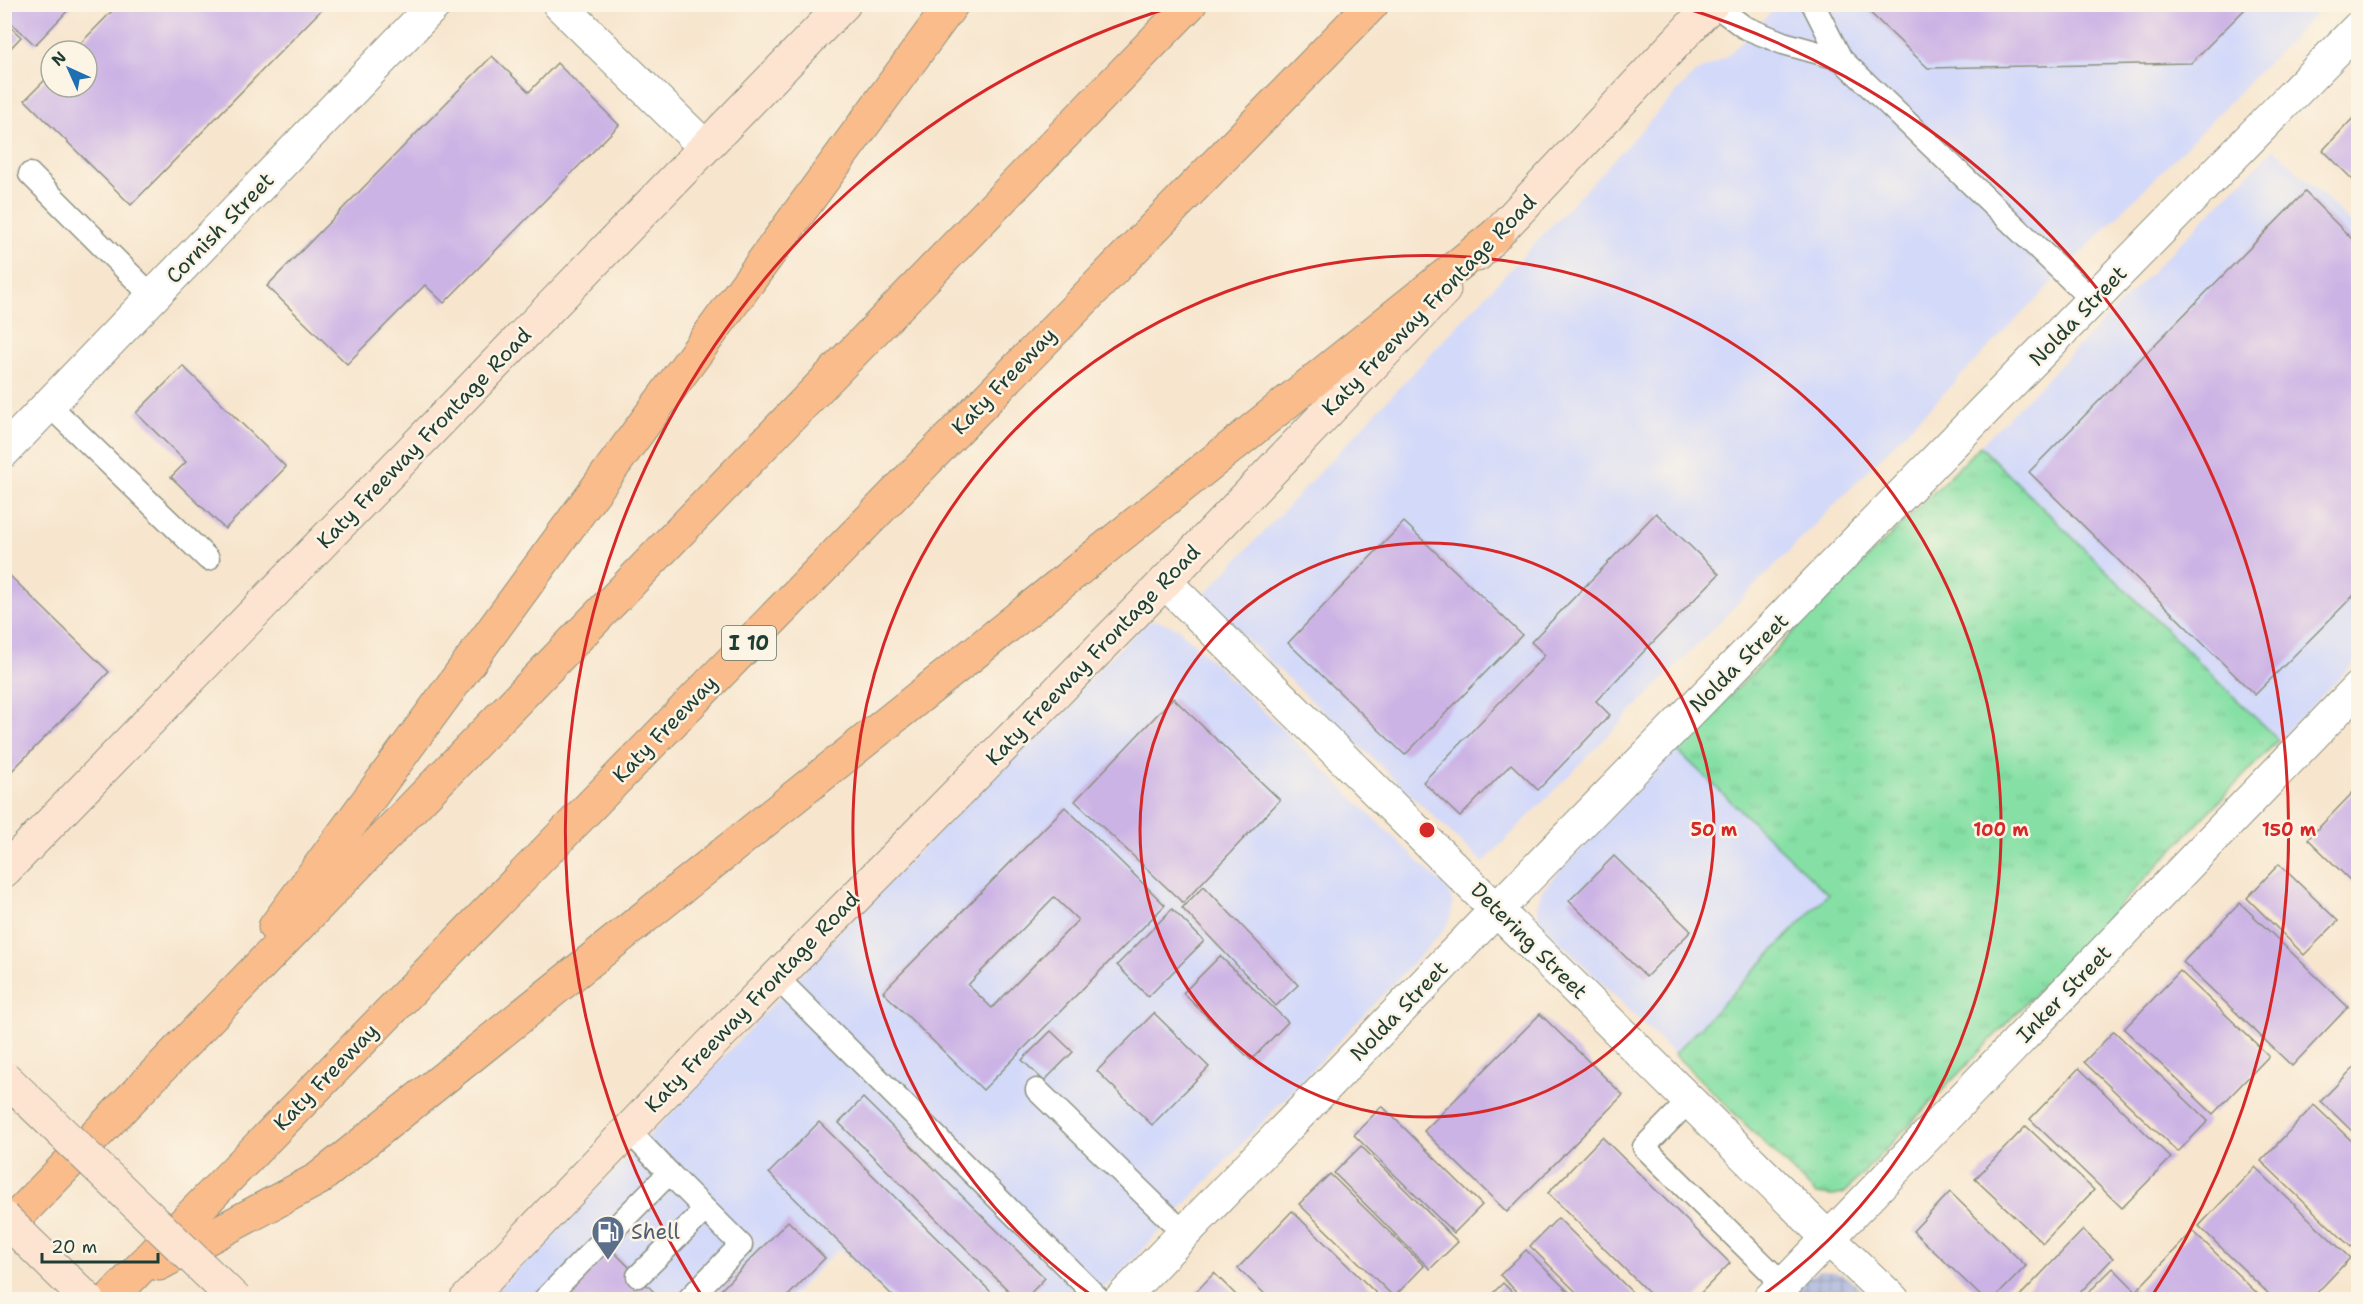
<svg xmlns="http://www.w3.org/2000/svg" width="2363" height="1304" font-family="'Shantell Sans',sans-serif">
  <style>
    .built { fill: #d3d9f9 }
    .industrial { fill: url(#industrial-grid) }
    .grass { fill: url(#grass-tufts); stroke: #528e6c; stroke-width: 1.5 }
    .building { fill: #ccb3e5; fill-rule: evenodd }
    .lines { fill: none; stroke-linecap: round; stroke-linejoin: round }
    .service-casing { stroke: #8b9180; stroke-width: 25 }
    .minor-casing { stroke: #8b9180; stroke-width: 35 }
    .secondary-casing { stroke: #8b9180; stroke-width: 35 }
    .motorway-casing { stroke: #8b9180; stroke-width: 35 }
    .service { stroke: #fff; stroke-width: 22 }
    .minor { stroke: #fff; stroke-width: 33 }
    .secondary { stroke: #fde4d1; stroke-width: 33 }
    .motorway { stroke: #fabc8b; stroke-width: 33 }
    .secondary-bridge-casing { stroke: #8b9180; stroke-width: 35; stroke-linecap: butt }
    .secondary-bridge { stroke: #fde4d1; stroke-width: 33 }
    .ring { fill: none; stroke: #d62828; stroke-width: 3 }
    .labels { text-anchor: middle; stroke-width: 5; stroke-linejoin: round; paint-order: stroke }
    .shield { fill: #fcf5e5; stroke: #617469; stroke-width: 1.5 }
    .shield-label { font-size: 20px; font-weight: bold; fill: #1f3d34 }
    .street-label { font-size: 21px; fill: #1f3d34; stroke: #fcf5e5 }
    .service-label { font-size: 21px; fill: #4e5e75; stroke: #fcf5e5; text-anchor: start }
    .centre { fill: #d62828; stroke: #fcf5e5; stroke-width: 3 }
    .ring-label { font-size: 18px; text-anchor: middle; font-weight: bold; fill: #d62828; stroke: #fcf5e5; stroke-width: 5; stroke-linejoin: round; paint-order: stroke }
  </style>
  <defs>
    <pattern id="industrial-grid" width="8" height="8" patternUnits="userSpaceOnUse" patternTransform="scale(1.5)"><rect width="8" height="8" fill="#bcc3de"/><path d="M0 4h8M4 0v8" fill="none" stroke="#a1a8bf"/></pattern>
    <pattern id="grass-tufts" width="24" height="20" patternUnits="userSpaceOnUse" patternTransform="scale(1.5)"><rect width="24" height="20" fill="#86e0a5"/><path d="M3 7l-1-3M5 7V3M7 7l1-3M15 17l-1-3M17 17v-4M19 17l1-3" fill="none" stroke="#73c18f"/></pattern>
  </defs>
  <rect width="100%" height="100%" fill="#fcf5e5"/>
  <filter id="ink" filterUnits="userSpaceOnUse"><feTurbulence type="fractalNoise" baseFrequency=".0167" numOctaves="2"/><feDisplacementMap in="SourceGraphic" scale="12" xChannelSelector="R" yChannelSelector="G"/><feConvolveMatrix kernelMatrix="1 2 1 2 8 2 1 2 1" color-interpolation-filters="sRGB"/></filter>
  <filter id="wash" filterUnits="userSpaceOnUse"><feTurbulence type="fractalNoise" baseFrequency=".008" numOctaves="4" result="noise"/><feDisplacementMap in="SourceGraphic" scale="24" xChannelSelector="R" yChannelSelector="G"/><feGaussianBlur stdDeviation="1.35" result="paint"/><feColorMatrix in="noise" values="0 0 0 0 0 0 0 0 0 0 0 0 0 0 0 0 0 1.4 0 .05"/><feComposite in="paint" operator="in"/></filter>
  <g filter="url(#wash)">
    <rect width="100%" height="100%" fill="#f7e5cd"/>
    <g class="built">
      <path d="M1778,5H2321L2314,16L1483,863L1202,597L1694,74L1726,57Z"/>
      <path d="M2274,148L2358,230V659L2278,740L1980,446Z"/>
      <path d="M1157,620L1179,629L1448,890L1453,903L1451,916L1444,930L1121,1272L1093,1299H892L839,1248L789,1299L487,1300L683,1101L841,930L1145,623Z"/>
      <path d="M1676,749L1828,894L1674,1054L1539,921L1537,906L1542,890Z"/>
    </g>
    <path class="industrial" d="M1820,1271L1836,1272L1851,1280L1872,1300H1787L1808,1277Z"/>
    <path class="grass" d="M1980,446L2278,740L1843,1194L1833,1196L1816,1194L1674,1054L1828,894L1676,749Z"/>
    <g id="blocks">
      <g class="building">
        <path d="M4,4H74L35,45L4,16Z"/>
        <path d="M119,4H327L131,205L25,100L51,74V87H87V51H73Z"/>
        <path d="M1861,4H2250L2191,63L1928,68Z"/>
        <path d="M4,21L21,37L4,55Z"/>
        <path d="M492,56L529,92L557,63L619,125L444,303L425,285L347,364L267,286Z"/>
        <path d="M2358,113V185L2323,150Z"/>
        <path d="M2305,192L2358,245V591L2255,695L2029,472Z"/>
        <path d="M183,366L286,467L225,529L171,477L186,462L136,413Z"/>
        <path d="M1656,513L1719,574L1596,701L1610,715L1538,790L1511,764L1460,817L1423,782L1545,655L1531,642Z"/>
        <path d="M1404,522L1522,635L1405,755L1288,643Z"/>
        <path d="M4,570L109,672L4,779Z"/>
        <path d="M1173,698L1280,800L1183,903L1075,801Z"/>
        <path d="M2358,787V888L2308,839Z"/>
        <path d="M1065,807L1165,905L983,1090L883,992ZM1054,897L1078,920L992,1008L968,985Z"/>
        <path d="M1614,856L1691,931L1646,977L1569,901Z"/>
        <path d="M2279,864L2338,921L2304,955L2247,898Z"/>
        <path d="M1204,886L1298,985L1276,1006L1182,908Z"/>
        <path d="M2240,903L2348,1007L2292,1066L2183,962Z"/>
        <path d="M1172,909L1204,941L1148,997L1117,965Z"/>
        <path d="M1220,956L1288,1022L1251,1060L1183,993Z"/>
        <path d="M2180,971L2269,1056L2213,1114L2124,1029Z"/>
        <path d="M1154,1013L1209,1067L1152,1125L1097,1071Z"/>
        <path d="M1540,1014L1623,1095L1507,1212L1424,1131Z"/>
        <path d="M1051,1031L1073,1052L1044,1081L1022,1060Z"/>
        <path d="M2114,1031L2208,1121L2178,1152L2084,1062Z"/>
        <path d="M2358,1063V1137L2321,1101Z"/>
        <path d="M2079,1068L2171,1158L2122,1208L2030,1119Z"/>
        <path d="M863,1098L1045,1278L1024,1300H1018L839,1123Z"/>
        <path d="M2314,1105L2358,1147V1239L2351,1247L2261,1161Z"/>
        <path d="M1382,1106L1482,1205L1454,1233L1354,1135Z"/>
        <path d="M819,1122L999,1300H897L769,1173Z"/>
        <path d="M2026,1126L2094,1190L2043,1243L1975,1179Z"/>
        <path d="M1602,1137L1730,1263L1694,1300H1656L1548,1193Z"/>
        <path d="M1361,1146L1458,1242L1430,1269L1334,1173Z"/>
        <path d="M2255,1167L2350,1258L2310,1300H2275L2199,1226Z"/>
        <path d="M1330,1174L1424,1266L1394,1297L1299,1204Z"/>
        <path d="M1950,1192L2026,1266L1993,1300H1985L1913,1231Z"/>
        <path d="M1292,1211L1383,1300H1271L1238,1268Z"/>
        <path d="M1558,1218L1640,1300H1584L1530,1246Z"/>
        <path d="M788,1221L825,1258L784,1300H711Z"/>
        <path d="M2083,1230L2113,1258L2073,1300H2016Z"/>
        <path d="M2193,1231L2264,1300H2149L2138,1289Z"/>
        <path d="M608,1246L662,1300H571L563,1291Z"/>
        <path d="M1526,1250L1577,1300H1525L1500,1275Z"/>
        <path d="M2113,1268L2145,1300H2091L2086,1295Z"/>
        <path d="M1214,1273L1241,1300H1188Z"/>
        <path d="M1503,1283L1520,1300H1486Z"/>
      </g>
    </g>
  </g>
  <g filter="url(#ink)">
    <use href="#blocks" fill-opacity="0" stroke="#8b9180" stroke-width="1.5"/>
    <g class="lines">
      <g class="service-casing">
        <g id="service">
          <path d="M1713,4L1744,27L1783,43L1841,59"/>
          <path d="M1813,4L1841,59L2093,301"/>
          <path d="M30,174L154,298"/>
          <path d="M49,405L208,559"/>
          <path d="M776,977L1100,1300"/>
          <path d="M1037,1090L1184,1233"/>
          <path d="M1690,1100L1644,1147L1784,1285"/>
          <path d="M669,1173L741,1245L688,1300"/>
          <path d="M638,1276L705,1210"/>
          <path d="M544,1300L669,1173L628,1130"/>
        </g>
      </g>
      <g class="minor-casing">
        <g id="minor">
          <path d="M559,4L705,147"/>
          <path d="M4,451L435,4"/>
          <path d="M1165,582L1829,1239L1893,1300"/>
          <path d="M1120,1300L1497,909L2358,28"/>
          <path d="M1769,1300L2358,688"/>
        </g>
      </g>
      <g class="secondary-casing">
        <g id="secondary">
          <path d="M1477,255L1712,4"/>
          <path d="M4,871L844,4"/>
          <path d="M466,1300L710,1045L1165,582L1444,290"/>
        </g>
      </g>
      <g class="motorway-casing">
        <g id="motorway">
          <path d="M275,927L952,4"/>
          <path d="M4,1230L1190,4"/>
          <path d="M159,1264L318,1179L1498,233"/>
          <path d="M109,1300L1372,4"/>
        </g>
      </g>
      <use href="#service" class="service"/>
      <use href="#minor" class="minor"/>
      <use href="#secondary" class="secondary"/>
      <use href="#motorway" class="motorway"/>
      <g class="secondary-bridge-casing">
        <g id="secondary-bridge">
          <path d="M4,1077L236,1300"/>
          <path d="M4,1218L88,1300"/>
        </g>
      </g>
      <use href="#secondary-bridge" class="secondary-bridge"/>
    </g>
  </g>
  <g class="ring">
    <circle cx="1427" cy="830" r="287"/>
    <path d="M1094 1297A574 574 0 1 1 1760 1297"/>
    <path d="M704 1299A862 862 0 0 1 1175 6M1679 6A862 862 0 0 1 2150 1299"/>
  </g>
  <defs>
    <g id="fuel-pin" transform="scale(1.725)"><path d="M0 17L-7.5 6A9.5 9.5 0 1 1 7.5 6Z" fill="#5c6f8a" stroke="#fcf5e5"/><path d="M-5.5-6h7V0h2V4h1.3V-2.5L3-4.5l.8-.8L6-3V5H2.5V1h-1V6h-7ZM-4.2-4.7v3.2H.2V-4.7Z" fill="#fff"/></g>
  </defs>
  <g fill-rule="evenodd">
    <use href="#fuel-pin" x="608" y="1232"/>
  </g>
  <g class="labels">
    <rect class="shield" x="722" y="626" width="54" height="34" rx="4.5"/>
    <g class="shield-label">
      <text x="749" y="650">I 10</text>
    </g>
    <g class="street-label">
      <text transform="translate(220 228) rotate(-46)" y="7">Cornish Street</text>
      <text transform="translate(1429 305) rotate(-46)" y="7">Katy Freeway Frontage Road</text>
      <text transform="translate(2078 316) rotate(-46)" y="7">Nolda Street</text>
      <text transform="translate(1004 381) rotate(-46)" y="7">Katy Freeway</text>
      <text transform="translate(424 438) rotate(-46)" y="7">Katy Freeway Frontage Road</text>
      <text transform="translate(1093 655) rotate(-46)" y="7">Katy Freeway Frontage Road</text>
      <text transform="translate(1739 663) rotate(-45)" y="7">Nolda Street</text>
      <text transform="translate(665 729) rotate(-46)" y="7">Katy Freeway</text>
      <text transform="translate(1529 941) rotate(45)" y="7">Detering Street</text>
      <text transform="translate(2064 994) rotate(-46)" y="7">Inker Street</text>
      <text transform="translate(752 1002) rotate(-46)" y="7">Katy Freeway Frontage Road</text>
      <text transform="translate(1399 1011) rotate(-46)" y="7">Nolda Street</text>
      <text transform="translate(326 1077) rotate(-46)" y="7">Katy Freeway</text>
    </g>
    <g class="service-label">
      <text x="631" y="1239">Shell</text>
    </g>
  </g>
  <circle cx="1427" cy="830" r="9" class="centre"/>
  <g class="ring-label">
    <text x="1714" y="836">50 m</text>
    <text x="2001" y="836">100 m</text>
    <text x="2289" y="836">150 m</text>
  </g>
  <rect width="2363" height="1304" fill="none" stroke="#fcf5e5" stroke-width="24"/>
  <g transform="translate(69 69) rotate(315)"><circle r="28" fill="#fcf5e5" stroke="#a4ab9e" stroke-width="1.5"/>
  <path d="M0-4.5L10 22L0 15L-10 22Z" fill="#1f6fb2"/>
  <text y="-9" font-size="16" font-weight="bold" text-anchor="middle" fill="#1f3d34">N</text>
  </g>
  <path d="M42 1253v9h116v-9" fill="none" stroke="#1f3d34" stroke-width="3"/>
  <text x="51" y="1253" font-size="18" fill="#1f3d34" stroke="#fcf5e5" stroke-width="4.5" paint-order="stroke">20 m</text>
</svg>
